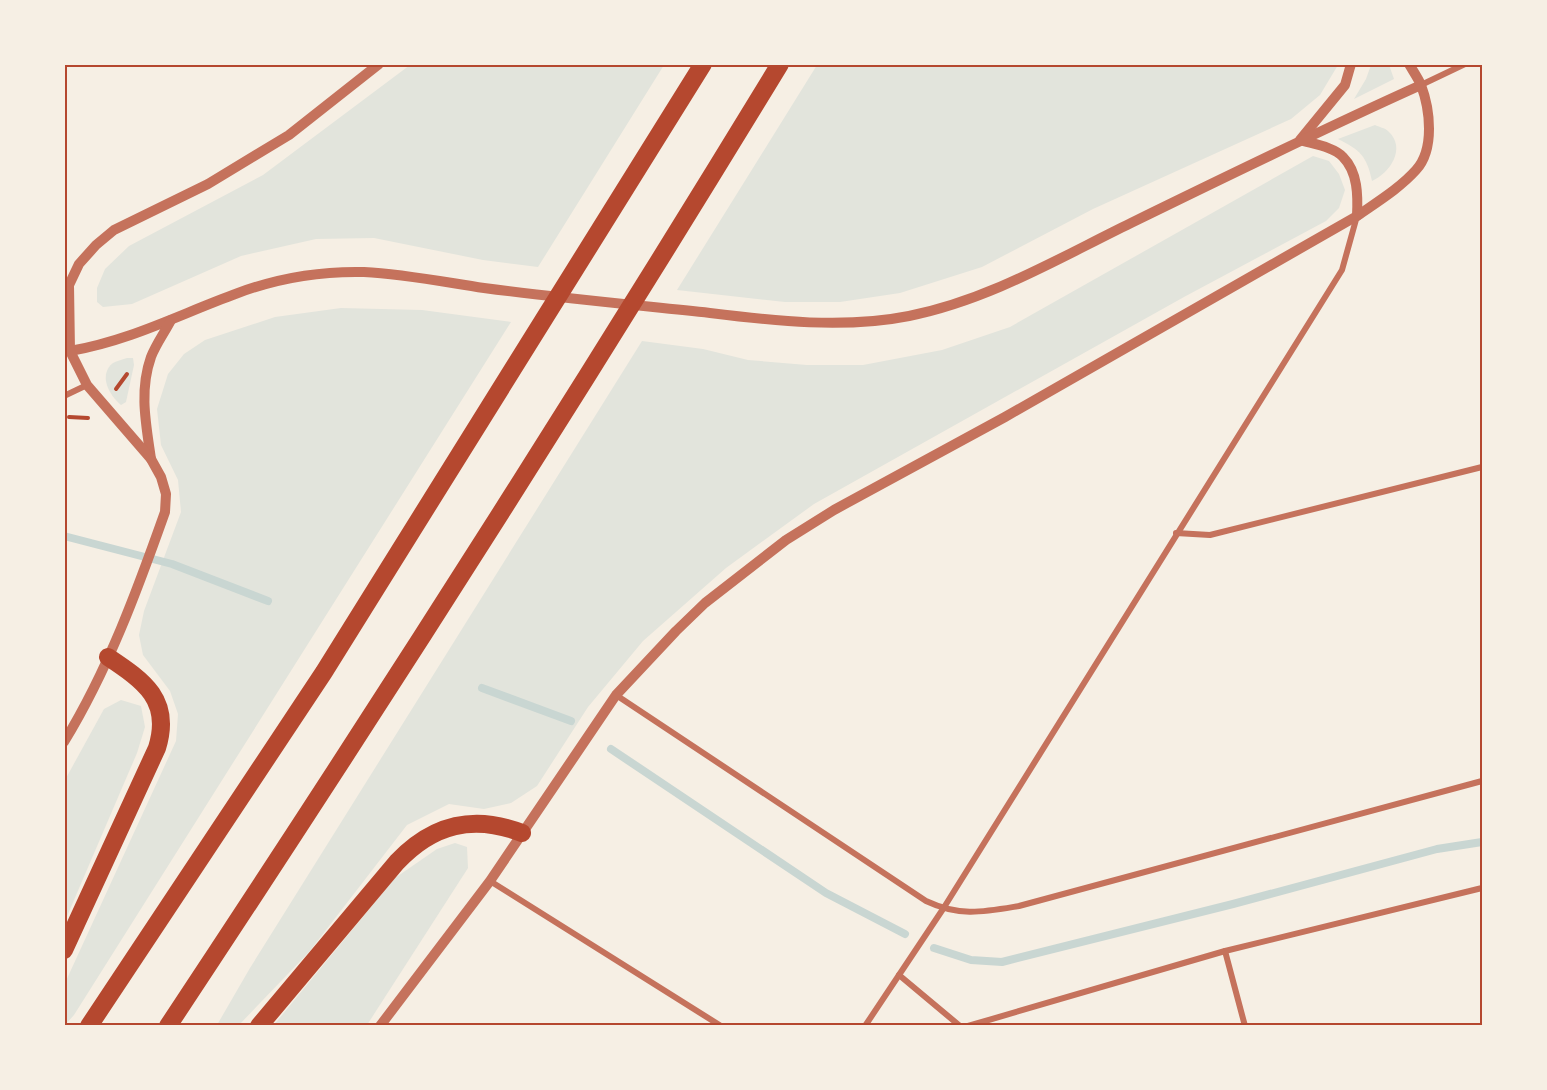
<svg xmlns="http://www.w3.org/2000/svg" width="1547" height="1090" font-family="Inter,sans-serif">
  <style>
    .green { fill: #e2e4dc }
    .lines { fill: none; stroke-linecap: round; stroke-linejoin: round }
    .stream { stroke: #c9d6d2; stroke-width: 8 }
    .path { stroke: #b5482f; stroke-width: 4 }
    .minor { stroke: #c5725c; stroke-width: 6 }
    .tertiary { stroke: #c5725c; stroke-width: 10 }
    .motorway { stroke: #b5482f; stroke-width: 18 }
    .neatline { fill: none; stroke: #b5482f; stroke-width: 2 }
  </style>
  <rect width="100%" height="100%" fill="#f6efe4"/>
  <g class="green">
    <path d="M410,65H664L538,267L483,260L374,238L316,239L241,256L132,304L103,307L97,302V288L105,269L129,246L263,175Z"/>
    <path d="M817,65V64L1338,65L1320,95L1291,119L1093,209L982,267L900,293L840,302H785L677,290Z"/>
    <path d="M1371,65H1389L1394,79L1354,99L1366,79Z"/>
    <path d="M1375,125C1379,127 1385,128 1388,131C1407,148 1390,173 1372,181C1367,156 1360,150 1338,139Z"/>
    <path d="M1313,156L1329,161L1339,174L1345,190L1339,208L1326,221L1184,297L814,504L726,568L643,641L588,707L537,786L511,803L484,809L449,804L407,825L309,952L239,1025H217L250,968L642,341L703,349L748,360L807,365H863L942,350L1010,327Z"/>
    <path d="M341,308L422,310L511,322L74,1015L65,1025V983L176,741L178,714L170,691L143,655L139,635L144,611L181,512L178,480L161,445L157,409L168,374L184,354L205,340L275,317Z"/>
    <path d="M127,358H133L134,365L126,402L121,405C109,395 98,375 113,363C117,361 123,359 127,358Z"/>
    <path d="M121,700L141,706L145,727L137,753L65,921V780L104,709Z"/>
    <path d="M455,843L467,847L468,868L367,1025L273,1026L395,878L437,849Z"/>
  </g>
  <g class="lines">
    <g class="stream">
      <path d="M64,536L172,564L268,601"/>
      <path d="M482,688L571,721"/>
      <path d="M611,749L826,893L905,934"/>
      <path d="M934,948L971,960L1002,962L1233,904L1437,849L1482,842"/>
    </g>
    <g class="path">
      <path d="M116,389L127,374"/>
      <path d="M69,417L88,418"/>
    </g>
    <g class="minor">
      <path d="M1421,85L1465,64"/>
      <path d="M64,396L87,385"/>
      <path d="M1176,533L1210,535L1482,467"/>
      <path d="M616,695L926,901C960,917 983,912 1019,906L1482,781"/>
      <path d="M490,881L721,1026"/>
      <path d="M1225,951L1245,1026"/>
      <path d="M899,975L960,1026"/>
      <path d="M865,1026L943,909L1342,270L1357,216"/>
      <path d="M968,1026L1225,951L1482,888"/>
    </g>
    <g class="tertiary">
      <path d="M1351,64L1345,85L1300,140C1313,144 1334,147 1343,157C1358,172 1358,196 1357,216"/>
      <path d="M70,351C132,340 180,314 238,293C278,278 321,271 364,272C404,274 444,282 484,288C559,298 635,305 710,313C775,321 844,329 909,316C989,300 1059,258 1131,223C1227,176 1323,129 1421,85"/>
      <path d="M151,459C146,424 139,391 151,357C156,344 165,332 171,320"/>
      <path d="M64,742C108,670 137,591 165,512L166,494L161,477L151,459L87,385L70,351L69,285L79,264L96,245L114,230L208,184L289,135L379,64"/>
      <path d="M380,1026L490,881L616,695L676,631L705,603L786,540L834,510L1005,417L1357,216C1377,202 1400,188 1416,170C1435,149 1430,109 1421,85C1418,78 1413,71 1409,64"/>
    </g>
    <g class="motorway">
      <path d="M64,950L157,748C172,700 144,681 108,657"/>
      <path d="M89,1026L324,672L703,64"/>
      <path d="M168,1026C378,709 582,389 780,64"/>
      <path d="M259,1026L397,862C433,824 473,814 522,833"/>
    </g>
  </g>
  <rect width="1547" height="1090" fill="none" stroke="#f6efe4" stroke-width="132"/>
  <rect x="66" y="66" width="1415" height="958" class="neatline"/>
</svg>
